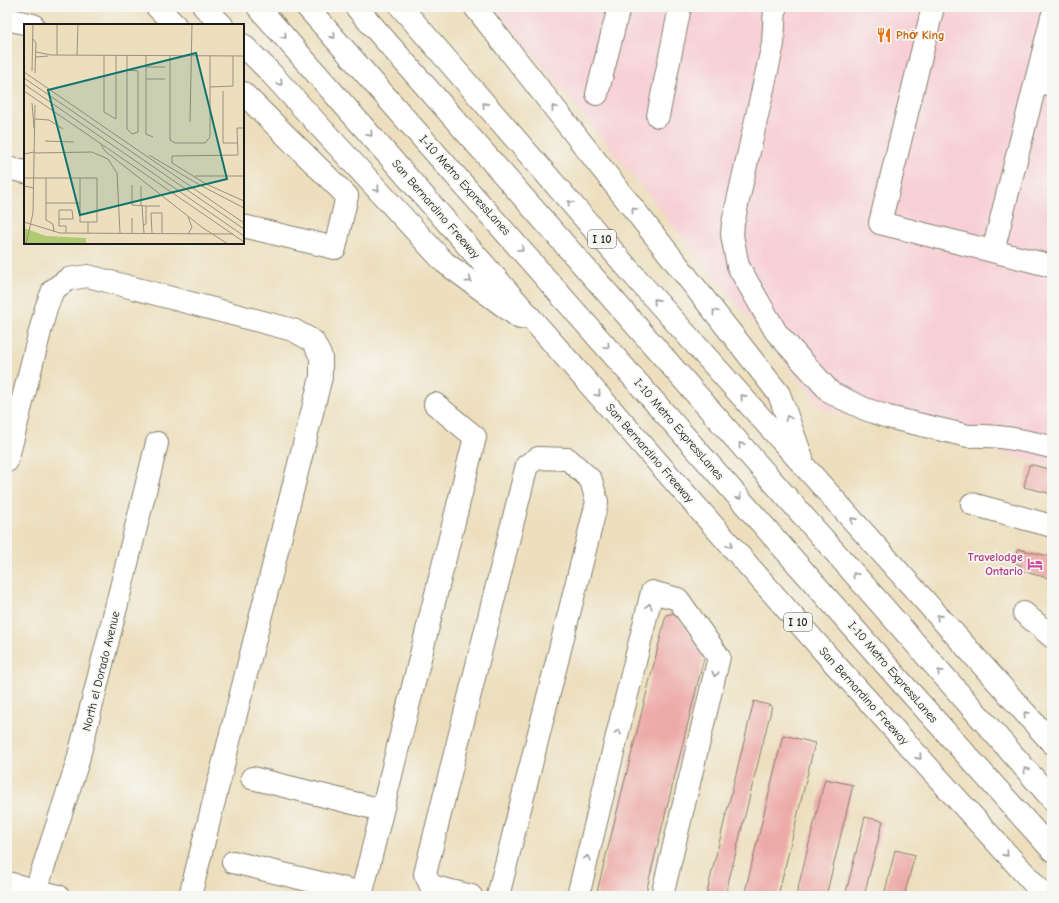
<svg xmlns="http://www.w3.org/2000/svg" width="1059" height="903" font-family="'Comic Neue',sans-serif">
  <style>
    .built { fill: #f7cfd4 }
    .building { fill: #edaba8 }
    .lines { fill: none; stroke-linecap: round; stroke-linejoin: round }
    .minor-casing { stroke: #847e6d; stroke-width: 24 }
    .highway-casing { stroke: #847e6d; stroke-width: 24 }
    .minor { stroke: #fff; stroke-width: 22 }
    .highway { stroke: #fff; stroke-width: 22 }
    .oneway { stroke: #999 }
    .labels { text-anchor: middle; stroke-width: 3.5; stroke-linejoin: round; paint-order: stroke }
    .shield { fill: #f6f6f2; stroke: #5d5d5c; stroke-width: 1 }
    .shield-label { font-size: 11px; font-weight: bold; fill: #1c1c1c }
    .food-label { font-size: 12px; font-weight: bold; fill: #c56008; stroke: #f6f6f2; text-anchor: start }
    .street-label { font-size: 12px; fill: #1c1c1c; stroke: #f6f6f2 }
    .hotel-label { font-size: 12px; font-weight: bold; fill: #b23c85; stroke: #f6f6f2; text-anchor: end }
    .inset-road { fill: none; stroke: #99917d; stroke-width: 1 }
    .view { fill: #0f766e; fill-opacity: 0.15; stroke: #0f766e; stroke-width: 2 }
    .inset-edge { fill: none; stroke: #1c1c1c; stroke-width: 2 }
  </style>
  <rect width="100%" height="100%" fill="#f6f6f2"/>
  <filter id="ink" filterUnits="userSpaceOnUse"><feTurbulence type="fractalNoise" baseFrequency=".025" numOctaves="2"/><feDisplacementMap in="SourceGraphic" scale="8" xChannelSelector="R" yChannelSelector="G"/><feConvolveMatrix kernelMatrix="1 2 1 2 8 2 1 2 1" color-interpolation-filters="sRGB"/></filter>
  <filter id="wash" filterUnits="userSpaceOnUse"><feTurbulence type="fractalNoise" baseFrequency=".012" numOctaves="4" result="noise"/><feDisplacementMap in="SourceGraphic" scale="16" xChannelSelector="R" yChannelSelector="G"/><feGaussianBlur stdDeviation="0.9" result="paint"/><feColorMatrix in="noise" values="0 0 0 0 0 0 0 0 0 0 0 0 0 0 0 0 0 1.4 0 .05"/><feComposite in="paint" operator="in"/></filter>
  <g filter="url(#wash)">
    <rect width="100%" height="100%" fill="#eddfbe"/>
    <path class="built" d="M495,7H1052V466L824,410Z"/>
    <g id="blocks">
      <g class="building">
        <path d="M1029,465H1033L1052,470V494L1024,487Z"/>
        <path d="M1018,549L1052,557V579L1021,571V565L1015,563Z"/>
        <path d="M674,613L705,654L645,896H596L666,615Z"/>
        <path d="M754,701L772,706L725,896H706Z"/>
        <path d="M783,735L815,743L778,896H744Z"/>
        <path d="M825,779L853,785L826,896H796Z"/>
        <path d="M865,817L883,821L864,896H845Z"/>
        <path d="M895,850L915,855L904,896H884Z"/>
      </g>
    </g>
  </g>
  <g filter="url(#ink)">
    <use href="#blocks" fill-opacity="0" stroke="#847e6d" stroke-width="1"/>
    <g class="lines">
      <g class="minor-casing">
        <g id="minor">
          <path d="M157,7L175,25"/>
          <path d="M775,7L773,44L733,223L732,235L738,266L776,332L831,393L865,409L888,417L968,436C996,434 1025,441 1052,447"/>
          <path d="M933,7L880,223L1052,266"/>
          <path d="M1052,17L1036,81L1052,85"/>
          <path d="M7,19L33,25"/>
          <path d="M243,93L347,196L335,248L243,226"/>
          <path d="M597,94L619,7"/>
          <path d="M658,116L680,7"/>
          <path d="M7,168L25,172"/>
          <path d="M993,251L1036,81"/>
          <path d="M7,461L46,308L53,290L68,279L88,276L293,330L313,341L321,357V377L190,896"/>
          <path d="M972,504L1052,526"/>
          <path d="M1024,613L1052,637"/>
          <path d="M252,778L382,810"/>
          <path d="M233,862L362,893"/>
          <path d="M7,883L58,896"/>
          <path d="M34,896L77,764L157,443"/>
          <path d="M361,896L475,437L435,404"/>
          <path d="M471,896L431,886L425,874L527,465L538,458L568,459L591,480L597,502L498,896"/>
          <path d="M578,896L652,592L678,599L719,657L662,896"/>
        </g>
      </g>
      <g class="highway-casing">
        <g id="highway">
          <path d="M204,7L222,25"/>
          <path d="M258,7L833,662L1045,896"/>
          <path d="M307,7L909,691L1052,850"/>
          <path d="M356,7L1052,799"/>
          <path d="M401,7L644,287L1052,743"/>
          <path d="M475,7L779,394L802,458"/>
          <path d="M243,45L268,70L444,262L520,318"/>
        </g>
      </g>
      <use href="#minor" class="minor"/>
      <use href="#highway" class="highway"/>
    </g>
    <defs><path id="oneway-chevron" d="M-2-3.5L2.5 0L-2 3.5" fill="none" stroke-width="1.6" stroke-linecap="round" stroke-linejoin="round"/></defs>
    <g class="oneway">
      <use href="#oneway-chevron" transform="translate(284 36) rotate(49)"/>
      <use href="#oneway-chevron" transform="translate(333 36) rotate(48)"/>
      <use href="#oneway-chevron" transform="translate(280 83) rotate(48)"/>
      <use href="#oneway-chevron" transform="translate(485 105) rotate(-131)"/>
      <use href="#oneway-chevron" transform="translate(554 108) rotate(-128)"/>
      <use href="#oneway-chevron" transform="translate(370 134) rotate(49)"/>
      <use href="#oneway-chevron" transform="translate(377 189) rotate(48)"/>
      <use href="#oneway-chevron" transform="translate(570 203) rotate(-131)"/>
      <use href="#oneway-chevron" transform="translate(634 210) rotate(-128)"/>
      <use href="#oneway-chevron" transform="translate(521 249) rotate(49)"/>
      <use href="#oneway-chevron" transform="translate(469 280) rotate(36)"/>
      <use href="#oneway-chevron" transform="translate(656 301) rotate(-132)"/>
      <use href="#oneway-chevron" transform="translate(715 312) rotate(-128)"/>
      <use href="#oneway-chevron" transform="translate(607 346) rotate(49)"/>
      <use href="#oneway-chevron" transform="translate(598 394) rotate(49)"/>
      <use href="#oneway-chevron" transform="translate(743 397) rotate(-132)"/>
      <use href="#oneway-chevron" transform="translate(788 418) rotate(-110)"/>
      <use href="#oneway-chevron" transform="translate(741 445) rotate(-131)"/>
      <use href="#oneway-chevron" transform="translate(739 497) rotate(49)"/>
      <use href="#oneway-chevron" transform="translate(853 520) rotate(-132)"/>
      <use href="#oneway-chevron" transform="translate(730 545) rotate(49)"/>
      <use href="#oneway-chevron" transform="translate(855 575) rotate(-131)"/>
      <use href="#oneway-chevron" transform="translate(649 606) rotate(-76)"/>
      <use href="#oneway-chevron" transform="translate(939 617) rotate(-132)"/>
      <use href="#oneway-chevron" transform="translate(940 672) rotate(-131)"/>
      <use href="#oneway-chevron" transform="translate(715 674) rotate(104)"/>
      <use href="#oneway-chevron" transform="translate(1026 714) rotate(-132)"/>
      <use href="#oneway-chevron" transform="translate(618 732) rotate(-76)"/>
      <use href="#oneway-chevron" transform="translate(919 757) rotate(48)"/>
      <use href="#oneway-chevron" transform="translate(1026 770) rotate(-131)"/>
      <use href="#oneway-chevron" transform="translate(1006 854) rotate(48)"/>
      <use href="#oneway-chevron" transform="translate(587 858) rotate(-76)"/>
    </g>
  </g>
  <defs>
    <g id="restaurant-bare" transform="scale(1.2)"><path d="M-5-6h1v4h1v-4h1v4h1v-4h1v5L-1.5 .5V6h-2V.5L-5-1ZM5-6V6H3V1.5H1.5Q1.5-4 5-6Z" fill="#e8710a" stroke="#f6f6f2" stroke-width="2.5" paint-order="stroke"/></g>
    <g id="hotel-bare" transform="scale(1.2)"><path d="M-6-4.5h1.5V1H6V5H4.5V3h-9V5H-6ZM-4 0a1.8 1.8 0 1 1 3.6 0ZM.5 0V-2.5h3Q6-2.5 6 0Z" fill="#d1479c" stroke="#f6f6f2" stroke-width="2.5" paint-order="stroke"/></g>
  </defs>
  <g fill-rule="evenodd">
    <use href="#restaurant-bare" x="884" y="35"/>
    <use href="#hotel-bare" x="1035" y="564"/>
  </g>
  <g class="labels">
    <g class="shield">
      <rect x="588" y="230" width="28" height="18" rx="3"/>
      <rect x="784" y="613" width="28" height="18" rx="3"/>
    </g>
    <g class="shield-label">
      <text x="602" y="243">I 10</text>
      <text x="798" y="626">I 10</text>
    </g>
    <g class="food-label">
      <text x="896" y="39">Phở King</text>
    </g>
    <g class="street-label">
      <text transform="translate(465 185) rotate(48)" y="4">I-10 Metro ExpressLanes</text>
      <text transform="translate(436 209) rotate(49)" y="4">San Bernardino Freeway</text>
      <text transform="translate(679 429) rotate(49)" y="4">I-10 Metro ExpressLanes</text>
      <text transform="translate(650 453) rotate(49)" y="4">San Bernardino Freeway</text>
      <text transform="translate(101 671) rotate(-76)" y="4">North el Dorado Avenue</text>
      <text transform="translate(893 672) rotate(49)" y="4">I-10 Metro ExpressLanes</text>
      <text transform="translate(864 696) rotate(48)" y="4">San Bernardino Freeway</text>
    </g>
    <g class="hotel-label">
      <text x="1023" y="561">Travelodge<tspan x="1023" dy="14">Ontario</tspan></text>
    </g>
  </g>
  <g transform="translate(24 24)">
    <rect width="220" height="220" fill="#eddfbe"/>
    <path d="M0,204L22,212L62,214V220H0Z" fill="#afca70"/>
    <path class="inset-road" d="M33,0V31M9,15L12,19L11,49M12,28L27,31L220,32M53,31L54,0M80,31V88L92,95V31M103,31V105L108,110L114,108V47L103,46M122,32V110L129,113M146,32V116L151,119H181L186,113V32M12,33L24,32M122,43H141M8,47L9,0M0,48L220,199M0,54L220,205M122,55H141M0,60L220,212M186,63L209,62V32M0,67L220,218M199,67V119H214M8,79L10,104M11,95L25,96L39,105M166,98L168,0M220,104H213L214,131L148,132V139L182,160L220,177M21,117L50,118M77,121L81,127L179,204L204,220M10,128L0,130V162L10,164M10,129L68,128L84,135L93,149L96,209M125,131L174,160L220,184M171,152H220M0,154H73V198H64V209M22,154V179H56V198H64M108,161V181L122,182V200L120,201M22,179V196L29,200L30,208M56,179V154M117,182V162M118,182L120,209M122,182H136M108,194V209M35,195H49L48,186H35V202H42V209M0,198L36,209L209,210M128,209L127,189H138V209M164,210L168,203L164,193M2,220L9,189L11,81"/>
    <path class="view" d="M172,29L203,155L56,191L24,66Z"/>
    <rect width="220" height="220" class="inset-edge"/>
  </g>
  <rect width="1059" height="903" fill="none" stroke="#f6f6f2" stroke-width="24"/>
</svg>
